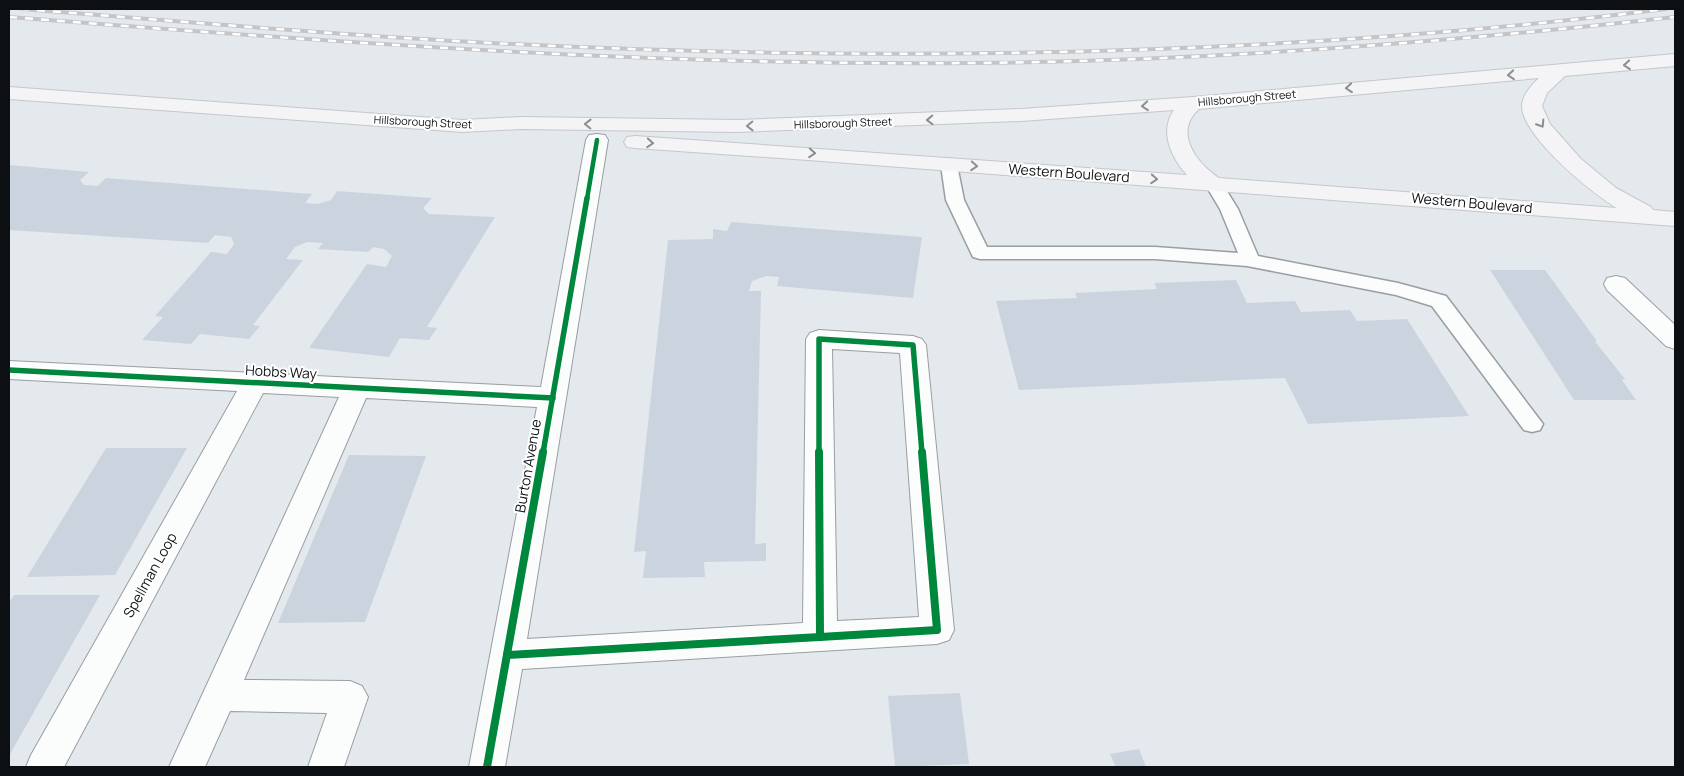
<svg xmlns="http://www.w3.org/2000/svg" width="1684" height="776" font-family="Manrope,sans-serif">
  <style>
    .building { fill: #cbd4de }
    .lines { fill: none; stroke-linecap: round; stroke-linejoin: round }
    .lane-casing { stroke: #9a9ea2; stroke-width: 3 }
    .street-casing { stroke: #9a9ea2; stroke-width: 2 }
    .primary-casing { stroke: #c5c7c9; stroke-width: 2 }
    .lane { fill: #fbfcfc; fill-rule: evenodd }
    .street { fill: #fbfcfc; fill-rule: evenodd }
    .primary { fill: #f4f4f7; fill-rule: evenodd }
    .rail-casing { stroke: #c4c5c7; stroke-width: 4 }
    .rail { stroke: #fff; stroke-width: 2.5; stroke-dasharray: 8; stroke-linecap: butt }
    .cycleway-far2-casing { stroke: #fff; stroke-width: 7 }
    .cycleway-far1-casing { stroke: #fff; stroke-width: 9 }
    .cycleway-casing { stroke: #fff; stroke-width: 11 }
    .cycleway-far2 { stroke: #00873e; stroke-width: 4.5 }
    .cycleway-far1 { stroke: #00873e; stroke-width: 5.5 }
    .cycleway { stroke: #00873e; stroke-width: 8 }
    .oneway { stroke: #8c8d90 }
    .labels { text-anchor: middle; stroke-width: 4; stroke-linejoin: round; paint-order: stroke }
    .far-street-label { font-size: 11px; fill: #0d1012; stroke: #fff }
    .street-label { font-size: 14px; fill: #0d1012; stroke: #fff }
  </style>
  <rect width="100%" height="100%" fill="#e4e9ee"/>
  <g class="building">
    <path d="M9,165L89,172L80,180L84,185L98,186L106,178L312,194L305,203L318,204L331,200L337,191L432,198L423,208L429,214L495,217L427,327L437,328L429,340L400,338L389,357L309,348L367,264L386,267L392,256L384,249L373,247L368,252L318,249L323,243L307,242L295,247L286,259L303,260L253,325L260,326L249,339L200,334L191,344L142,340L163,317L155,316L211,252L227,254L234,244L231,237L215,235L208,243L9,230Z"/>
    <path d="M731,222L922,237L913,298L777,286L779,277L766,276L752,281L749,291H761L755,544L766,543V561L704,562L705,577L643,578L646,551L634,552L668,240L713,239V229L727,231Z"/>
    <path d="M1490,270H1545L1597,341H1595L1597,344L1625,379L1622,380L1636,400H1574Z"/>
    <path d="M1236,280L1247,303L1295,301L1301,312L1350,310L1357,321L1407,319L1469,416L1308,424L1285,378L1019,390L996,301L1077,298L1075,293L1157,289L1154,283Z"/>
    <path d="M106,448H187L115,575L27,577Z"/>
    <path d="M349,455L426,456L365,622L278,623Z"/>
    <path d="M14,595H100L9,756V603Z"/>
    <path d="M960,693L969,764L895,767L888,696Z"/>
    <path d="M1139,749L1146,767H1116L1110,754Z"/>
  </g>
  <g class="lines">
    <g class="lane-casing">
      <path id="lane" d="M949,160L955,161L957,165L964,200L987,247H1155L1238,253L1220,209L1205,184L1208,180L1214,179L1220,180L1238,209L1258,256L1398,283L1446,296L1543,424L1540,430L1532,432L1524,430L1432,306L1396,295L1247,266L1155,259H980L973,257L946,200L941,165L943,161Z"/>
    </g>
    <g class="street-casing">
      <g id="street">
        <path d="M597,134L605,135L608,140L527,639L803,623L806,339L810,333L819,330L913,336L922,339L926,345L954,630L949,640L937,644L522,669L505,767H469L537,407L366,398L244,680L350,681L362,686L368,697L344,767H308L327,713L230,711L205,767H169L339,397L263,393L64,767H26L31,755L237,391L9,379V361L541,387L586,140L589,135ZM832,349L900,353L919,617L837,621Z"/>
        <path d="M1616,276L1625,278L1675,325V349L1666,346L1607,290L1604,284L1607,278Z"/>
      </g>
    </g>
    <g class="primary-casing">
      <path id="primary" d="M1675,54V66L1565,76L1547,93L1542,106L1550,124L1581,159L1616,188L1651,207L1653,210L1675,212V226L808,160L635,148L627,147L624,142L627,137L635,136L1187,175C1171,158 1159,131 1174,110L1021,121L738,132L521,129L462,132L9,99V87L462,120L521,117L738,120L1021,109L1193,97ZM1539,78C1531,85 1521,97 1522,108C1525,138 1591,193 1617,208L1219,178C1196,163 1173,132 1199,109Z"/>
    </g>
    <use href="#lane" class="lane"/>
    <use href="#street" class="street"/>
    <use href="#primary" class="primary"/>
    <g class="rail-casing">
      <g id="rail">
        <path d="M21,9C178,21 335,35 492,43C882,63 1278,57 1666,9"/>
        <path d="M9,17C330,42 650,66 972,63C1207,61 1441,43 1675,17"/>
      </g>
    </g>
    <use href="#rail" class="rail"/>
    <g class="cycleway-far2-casing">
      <path id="cycleway-far2" d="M587,199L597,140"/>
    </g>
    <g class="cycleway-far1-casing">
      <g id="cycleway-far1">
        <path d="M9,370L553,398"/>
        <path d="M543,453L587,198"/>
        <path d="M819,453V339L913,345L922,453"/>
      </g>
    </g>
    <g class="cycleway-casing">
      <g id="cycleway">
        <path d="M819,452L820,637"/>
        <path d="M820,637L937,630L922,452"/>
        <path d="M507,655L820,637"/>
        <path d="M487,767L543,452"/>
      </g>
    </g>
    <use href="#cycleway-far2" class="cycleway-far2"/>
    <use href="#cycleway-far1" class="cycleway-far1"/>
    <use href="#cycleway" class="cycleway"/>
  </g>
  <defs><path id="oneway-chevron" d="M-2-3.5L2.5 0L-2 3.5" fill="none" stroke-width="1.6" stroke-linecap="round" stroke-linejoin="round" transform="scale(1.25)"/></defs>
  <g class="oneway">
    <use href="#oneway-chevron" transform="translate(1627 65) rotate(175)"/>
    <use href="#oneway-chevron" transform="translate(1511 75) rotate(175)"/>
    <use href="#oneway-chevron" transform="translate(1349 88) rotate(175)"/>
    <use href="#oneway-chevron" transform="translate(1145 106) rotate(175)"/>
    <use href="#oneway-chevron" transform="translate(930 120) rotate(178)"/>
    <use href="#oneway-chevron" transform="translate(588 124) rotate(-179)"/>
    <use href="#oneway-chevron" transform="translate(1541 124) rotate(58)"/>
    <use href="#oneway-chevron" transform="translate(750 126) rotate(179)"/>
    <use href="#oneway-chevron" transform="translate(650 143) rotate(4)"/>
    <use href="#oneway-chevron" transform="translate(812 153) rotate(4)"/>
    <use href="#oneway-chevron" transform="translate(974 166) rotate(4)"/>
    <use href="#oneway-chevron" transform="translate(1154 179) rotate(4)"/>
  </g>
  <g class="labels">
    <g class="far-street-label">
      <text transform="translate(1247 98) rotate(-5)" y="4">Hillsborough Street</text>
      <text transform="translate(423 122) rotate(3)" y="4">Hillsborough Street</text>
      <text transform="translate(843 123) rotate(-2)" y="4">Hillsborough Street</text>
    </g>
    <g class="street-label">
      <text transform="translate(1069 173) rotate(4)" y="5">Western Boulevard</text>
      <text transform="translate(1472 203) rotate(5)" y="5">Western Boulevard</text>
      <text transform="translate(281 372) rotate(3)" y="5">Hobbs Way</text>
      <text transform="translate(528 466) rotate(-80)" y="5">Burton Avenue</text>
      <text transform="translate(150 575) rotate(-61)" y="5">Spellman Loop</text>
    </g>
  </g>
  <rect width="1684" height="776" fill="none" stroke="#0d1012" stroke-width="20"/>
</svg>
